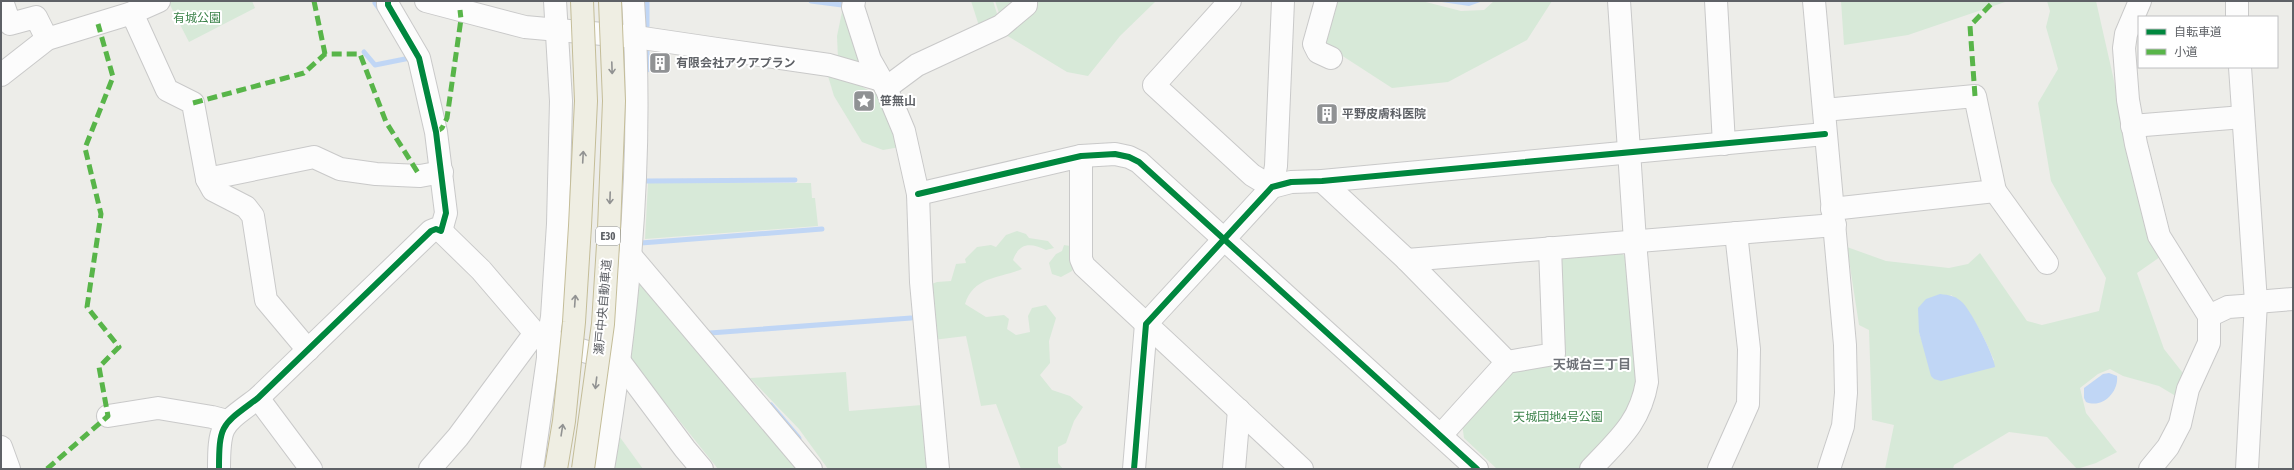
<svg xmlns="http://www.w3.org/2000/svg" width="2294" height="470" font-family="'Asap Condensed','Noto Sans JP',sans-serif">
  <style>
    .green { fill: #d7e9d8; fill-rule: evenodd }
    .water { fill: #c0d6f5 }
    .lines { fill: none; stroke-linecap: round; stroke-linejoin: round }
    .stream { stroke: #c0d6f5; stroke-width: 5 }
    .minor-casing { stroke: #c9c9c9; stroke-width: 24 }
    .minor { stroke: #fcfcfc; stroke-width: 22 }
    .highway-bridge-casing { stroke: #c4bd98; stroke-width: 24; stroke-linecap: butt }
    .highway-bridge { stroke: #efeee3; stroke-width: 22 }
    .quiet { stroke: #58b549; stroke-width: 5; stroke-dasharray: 10 5; stroke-linecap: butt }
    .cycleway-casing { stroke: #fff; stroke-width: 8 }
    .cycleway { stroke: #00873e; stroke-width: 6 }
    .oneway { stroke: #919292 }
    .labels { text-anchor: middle; stroke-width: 4; stroke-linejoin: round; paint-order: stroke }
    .shield { fill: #fff; stroke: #8e9094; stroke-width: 1 }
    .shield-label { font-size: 11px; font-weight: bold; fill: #5e6166 }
    .park-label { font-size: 12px; fill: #3a8148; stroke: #fff }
    .poi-label { font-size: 12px; font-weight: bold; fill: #5e6166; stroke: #fff; text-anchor: start }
    .street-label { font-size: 12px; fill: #5e6166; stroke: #fff }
    .neighbourhood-label { font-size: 13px; font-weight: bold; fill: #6f7278; stroke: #fff }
  </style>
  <rect width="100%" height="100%" fill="#edede9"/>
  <g class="green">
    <path d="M174,1H252L255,8L189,42L169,3Z"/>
    <path d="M971,1H993L999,20L981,32Z"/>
    <path d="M995,1H1020L1001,19Z"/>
    <path d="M1031,1H1156L1120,36L1088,76L1067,72L1001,32Z"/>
    <path d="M1333,1H1422L1461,11L1484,10L1494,1H1552L1527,40L1448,82L1392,88L1321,42Z"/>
    <path d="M1841,1H2008L1908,35L1844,45Z"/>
    <path d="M2047,1H2096L2148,231L2160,257L2137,273L2164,349L2186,377L2179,398L2159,386L2123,376L2110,369L2098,374L2080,388L2086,413L2117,452L2096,463L2077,469L2047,437L2009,432L1954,465L1953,469H1885L1894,425L1872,420L1869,330L1859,325L1847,247L1886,261L1949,268L1968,264L1980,253L2027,321L2042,325L2099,311L2106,278L2051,181L2038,103L2058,69L2046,27L2050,11ZM1951,295C1972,310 1984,337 1994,360L1934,379L1919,332Z"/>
    <path d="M842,12H849L863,60L857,66L838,59L837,36Z"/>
    <path d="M828,76L857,84L879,96L900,147L883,150L862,142L834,96Z"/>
    <path d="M648,183H811L812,198H815L818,226L645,239Z"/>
    <path d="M1017,231L1026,234L1029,238L1048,241L1054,248L1046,250C1030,242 1019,243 1013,260L1022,269C999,279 974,276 965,304L986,317L1004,315L1009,319L1007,329L1016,335L1030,332L1028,316L1032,308L1046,305L1056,318L1049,341L1050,363L1040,375L1052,390L1070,396L1083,407L1074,421L1066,443L1058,447V463L1063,469H1021L996,404L981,406L966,336L933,340L929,285L937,282L951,281L956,264L966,263L965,259L977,247L991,245L996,247L1006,235Z"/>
    <path d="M1064,245L1070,246L1077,260L1072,271L1061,277L1052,274L1049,263L1056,254L1062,251Z"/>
    <path d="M1619,251L1629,260L1638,383L1632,408L1581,469H1497L1464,438L1462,423L1513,370L1563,364L1556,258Z"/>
    <path d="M636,273L805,469H718L626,354Z"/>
    <path d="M846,372L849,411L922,405L931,469H828L799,429L750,378Z"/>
    <path d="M614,429L643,469H608Z"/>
  </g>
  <g class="water">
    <path d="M1435,1H1483L1469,6Z"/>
    <path d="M1940,294C1949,295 1956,296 1963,303C1972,313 1993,353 1995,367L1941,381L1934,379L1931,376L1919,332L1918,308L1926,299Z"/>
    <path d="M2109,373L2117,376C2119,392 2102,409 2086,402L2084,398V388L2103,374Z"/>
  </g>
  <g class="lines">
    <g class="stream">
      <path d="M647,1V26"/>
      <path d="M811,1L842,5L843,1"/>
      <path d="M375,3L381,11"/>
      <path d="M364,52L375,65L410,58"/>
      <path d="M647,70V51"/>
      <path d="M646,181L795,180"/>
      <path d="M641,243L822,229"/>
      <path d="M710,333L911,318"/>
      <path d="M771,405L799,438"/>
    </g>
    <g class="minor-casing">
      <g id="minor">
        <path d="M2,1L10,24L36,17L47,39"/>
        <path d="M426,1L525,27L636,37L717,49L829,65L881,80"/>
        <path d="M854,1L853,7L870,60L886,88L904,131L918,194L921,282L938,469"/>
        <path d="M1230,1L1154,85L1252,175L1272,187L1276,166L1283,1"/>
        <path d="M1326,1L1314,44L1318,52L1331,58"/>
        <path d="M1716,1L1724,144"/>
        <path d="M1814,1L1845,345L1846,393L1843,426L1829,469"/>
        <path d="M2140,1L2126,34L2124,48L2128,100L2136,144L2159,236L2209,316V343L2188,389L2180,424L2168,447L2150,469"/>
        <path d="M2237,1V17"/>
        <path d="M132,13L167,90L193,103L207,179L213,190L246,207L253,216L266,300L308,350"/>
        <path d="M2240,67L2256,302L2247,469"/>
        <path d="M1,75L47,39L132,13L159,1"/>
        <path d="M886,88L917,65L1001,26L1026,5V1"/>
        <path d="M1824,110L1975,96L1995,191L1832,209"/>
        <path d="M2132,126L2243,117"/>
        <path d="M1081,156V259L1084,266L1302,469"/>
        <path d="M207,179L314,157L340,169L376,174L420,176L442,172"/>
        <path d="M1322,181L1407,260L1507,362"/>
        <path d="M1995,191L2047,263"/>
        <path d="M918,194L1081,156L1115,154L1129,157L1139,162L1477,469"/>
        <path d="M441,231L481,270L535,333"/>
        <path d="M630,255L811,469"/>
        <path d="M1407,260L1835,225"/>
        <path d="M2256,302L2293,299"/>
        <path d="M2209,316L2228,307L2256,305"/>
        <path d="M258,398L311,469"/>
        <path d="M108,416L158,408L212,417L227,421"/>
        <path d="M1441,435L1507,362L1554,354L1550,248"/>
        <path d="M1,447L9,469"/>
        <path d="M219,469C219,423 222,425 258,398L431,231L436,229L441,231L446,213L436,132L419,58L388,5V1"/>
        <path d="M430,469L458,437L535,333L548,340L620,362L685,449L702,469"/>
        <path d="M532,469L548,358V340L552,317L558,224L561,101L555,1"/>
        <path d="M603,469C629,315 644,157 633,1"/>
        <path d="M1134,469L1146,324L1272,187L1291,182L1322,181L1825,134"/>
        <path d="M1234,469L1239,410"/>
        <path d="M1591,469C1618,440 1640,423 1647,382L1635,241L1619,1"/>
        <path d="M1719,469L1748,404L1749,349L1736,233"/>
      </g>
    </g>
    <use href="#minor" class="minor"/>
    <g class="highway-bridge-casing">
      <g id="highway-bridge">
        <path d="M556,469L564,421L574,322L580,226L586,101L582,1"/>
        <path d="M583,469L603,324L609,229L614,101L610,1"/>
      </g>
    </g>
    <use href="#highway-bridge" class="highway-bridge"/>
    <g class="quiet">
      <path d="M314,1L325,54"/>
      <path d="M1975,96L1970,26L1994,1"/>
      <path d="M193,103L304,73L325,54H360L386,122L420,176"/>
      <path d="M436,132L442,128L447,118L461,19L460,10"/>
      <path d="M47,469L108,416L99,367L119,347L87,307L101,214L85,148L113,77L98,24"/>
    </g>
    <g class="cycleway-casing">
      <g id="cycleway">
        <path d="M918,194L1081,156L1115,154L1129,157L1139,162L1477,469"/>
        <path d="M219,469C219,423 222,425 258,398L431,231L436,229L441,231L446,213L436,132L419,58L388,5V1"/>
        <path d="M1134,469L1146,324L1272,187L1291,182L1322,181L1825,134"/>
      </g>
    </g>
    <use href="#cycleway" class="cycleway"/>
  </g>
  <defs><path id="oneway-shaft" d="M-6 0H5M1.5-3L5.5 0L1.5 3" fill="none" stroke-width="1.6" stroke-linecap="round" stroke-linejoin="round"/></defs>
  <g class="oneway">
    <use href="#oneway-shaft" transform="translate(612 68) rotate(88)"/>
    <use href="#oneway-shaft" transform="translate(583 157) rotate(-87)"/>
    <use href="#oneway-shaft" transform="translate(610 198) rotate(92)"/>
    <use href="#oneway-shaft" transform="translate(575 301) rotate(-86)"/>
    <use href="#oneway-shaft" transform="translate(596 383) rotate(97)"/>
    <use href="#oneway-shaft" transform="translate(562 430) rotate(-81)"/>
  </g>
  <defs>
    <g id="building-square" transform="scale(1.15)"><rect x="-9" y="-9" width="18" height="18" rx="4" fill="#909294" stroke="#fff"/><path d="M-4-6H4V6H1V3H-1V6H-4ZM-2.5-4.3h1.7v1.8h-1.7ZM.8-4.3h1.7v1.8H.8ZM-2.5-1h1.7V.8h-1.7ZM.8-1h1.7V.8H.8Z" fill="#fff"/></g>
    <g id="sight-square" transform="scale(1.15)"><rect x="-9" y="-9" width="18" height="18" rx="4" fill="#909294" stroke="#fff"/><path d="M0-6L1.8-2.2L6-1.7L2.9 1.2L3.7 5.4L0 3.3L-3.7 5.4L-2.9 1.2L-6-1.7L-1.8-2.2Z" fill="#fff"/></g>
  </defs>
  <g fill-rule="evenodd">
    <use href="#building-square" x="660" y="63"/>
    <use href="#sight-square" x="864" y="101"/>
    <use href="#building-square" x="1327" y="114"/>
  </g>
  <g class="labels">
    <rect class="shield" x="596" y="227" width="24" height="18" rx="3"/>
    <g class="shield-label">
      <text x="608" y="240">E30</text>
    </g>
    <g class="park-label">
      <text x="197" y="22">有城公園</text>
      <text x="1558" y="421">天城団地4号公園</text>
    </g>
    <g class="poi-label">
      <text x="676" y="67">有限会社アクアプラン</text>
      <text x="880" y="105">笹無山</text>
      <text x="1342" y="118">平野皮膚科医院</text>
    </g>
    <g class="street-label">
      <text transform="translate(603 307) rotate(-85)" y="4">瀬戸中央自動車道</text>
    </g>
    <g class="neighbourhood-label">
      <text x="1592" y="369">天城台三丁目</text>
    </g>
  </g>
  <rect width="2294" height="470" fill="none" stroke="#5e6166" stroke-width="4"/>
  <rect x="2138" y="16" width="140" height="52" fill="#ffffff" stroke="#bfc0c2"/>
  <rect x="2146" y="29" width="20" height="6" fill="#00873e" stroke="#bfc0c2"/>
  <text x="2174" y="36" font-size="12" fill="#5e6166">自転車道</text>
  <rect x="2146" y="49" width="20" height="6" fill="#58b549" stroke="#bfc0c2"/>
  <text x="2174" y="56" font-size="12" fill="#5e6166">小道</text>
</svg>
